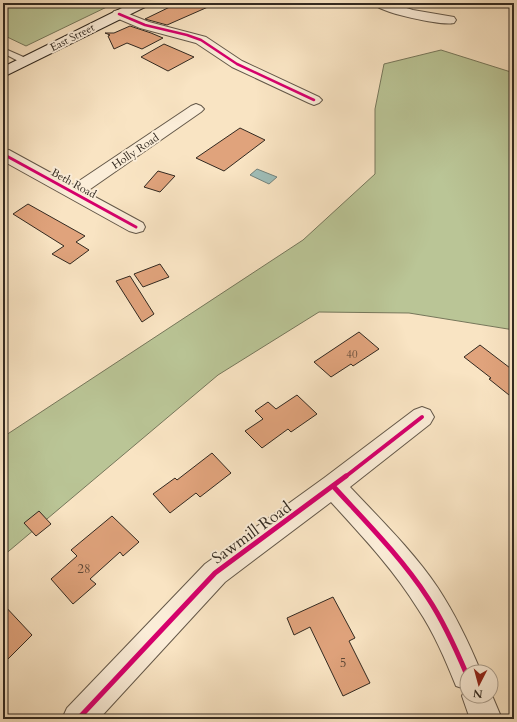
<svg xmlns="http://www.w3.org/2000/svg" width="517" height="722" font-family="Cardo,serif">
  <style>
    .green { fill: #bac596; stroke: #76775b }
    .water { fill: #9fbeb9; stroke: #73827c }
    .building { fill: #e0a37c; stroke: #322920 }
    .lines { fill: none; stroke-linecap: round; stroke-linejoin: round }
    .lane-casing { stroke: #645849; stroke-width: 2 }
    .street-casing { stroke: #645849; stroke-width: 2 }
    .secondary-casing { stroke: #322920; stroke-width: 2 }
    .lane { fill: #fbedd8; fill-rule: evenodd }
    .street { fill: #fbedd8; fill-rule: evenodd }
    .secondary { fill: #fbedd8; fill-rule: evenodd }
    .cycleway-far3-casing { stroke: #fbedd8; stroke-width: 4 }
    .cycleway-far2-casing { stroke: #fbedd8; stroke-width: 5 }
    .cycleway-far1-casing { stroke: #fbedd8; stroke-width: 6 }
    .cycleway-casing { stroke: #fbedd8; stroke-width: 8 }
    .cycleway-far3 { stroke: #d6006c; stroke-width: 2.5 }
    .cycleway-far2 { stroke: #d6006c; stroke-width: 3 }
    .cycleway-far1 { stroke: #d6006c; stroke-width: 4 }
    .cycleway { stroke: #d6006c; stroke-width: 5 }
    .labels { text-anchor: middle; stroke-width: 4; stroke-linejoin: round; paint-order: stroke }
    .far-street-label { font-size: 11px; fill: #322920; stroke: #fbedd8 }
    .number-label { font-size: 11px; fill: #5e4837 }
    .near-number-label { font-size: 13px; fill: #5e4837 }
    .near-street-label { font-size: 16px; fill: #322920; stroke: #fbedd8 }
  </style>
  <rect width="100%" height="100%" fill="#f9e4c3"/>
  <filter id="stains"><feTurbulence type="fractalNoise" baseFrequency=".005" numOctaves="4"/><feColorMatrix values="0 0 0 0 .2 0 0 0 0 .09 0 0 0 0 .02 0 0 0 .5 -.17"/></filter>
  <radialGradient id="worn" r=".72"><stop offset=".6" stop-color="#630" stop-opacity="0"/><stop offset="1" stop-color="#630" stop-opacity=".3"/></radialGradient>
  <g class="green">
    <path d="M3,3H115L26,46L3,35Z"/>
    <path d="M441,50L514,73V330L409,313L319,312L218,375L3,556V437L303,240L375,174V109L384,64Z"/>
  </g>
  <path class="water" d="M257,169L277,177L269,184L250,175Z"/>
  <g class="building">
    <path d="M178,3H217L167,25L145,19Z"/>
    <path d="M130,26L151,33L163,38L142,49L127,43L114,49L108,36L110,35L105,33H114Z"/>
    <path d="M164,44L194,57L168,71L141,57Z"/>
    <path d="M240,128L265,140L224,171L196,158Z"/>
    <path d="M158,171L175,176L160,192L144,187Z"/>
    <path d="M28,204L85,236L76,242L89,250L70,264L52,254L64,246L13,214Z"/>
    <path d="M160,264L169,277L143,287L134,274Z"/>
    <path d="M130,276L154,314L142,322L116,281Z"/>
    <path d="M359,332L379,349L353,366L351,364L331,377L314,362Z"/>
    <path d="M480,345L514,371V399L489,379L491,378L464,357Z"/>
    <path d="M297,395L317,414L291,432L288,429L262,448L245,431L263,419L255,411L268,402L276,409Z"/>
    <path d="M212,453L231,473L200,497L196,493L170,513L153,494L175,478L177,480Z"/>
    <path d="M39,511L51,524L36,536L24,523Z"/>
    <path d="M112,516L139,542L123,556L120,552L90,579L96,584L73,604L51,579L77,556L71,550Z"/>
    <path d="M333,597L355,638L349,641L370,683L343,696L310,627L294,635L287,618Z"/>
    <path d="M3,604L32,635L3,664Z"/>
  </g>
  <g class="lines">
    <g class="lane-casing">
      <path id="lane" d="M3,48L28,59L29,61L28,63H22L3,53Z"/>
    </g>
    <g class="street-casing">
      <g id="street">
        <path d="M373,3H390L413,10L454,17L456,20L454,23C442,26 379,13 373,3Z"/>
        <path d="M119,10L149,22L206,37L242,61L319,97L322,100L319,103L314,105L309,103L232,67L196,43L140,28L114,17L112,14L114,11Z"/>
        <path d="M196,104L201,106L204,109L201,112L86,192L143,223L145,227L143,231L136,233L129,231L3,161V149L9,150L73,185L191,106Z"/>
        <path d="M422,407L430,410L434,417L430,424L350,487C381,520 413,551 438,588C455,614 469,643 481,672H467V696H491V693L502,719H470L462,696L465,689L456,686C445,659 434,633 418,609C394,570 362,536 331,502L225,582L99,719H62L67,708L205,564L324,478L414,410Z"/>
      </g>
    </g>
    <g class="secondary-casing">
      <path id="secondary" d="M132,3H148L147,6L3,77V67Z"/>
    </g>
    <use href="#lane" class="lane"/>
    <use href="#street" class="street"/>
    <use href="#secondary" class="secondary"/>
    <g class="cycleway-far3-casing">
      <path id="cycleway-far3" d="M119,14L145,25L187,35L201,40L237,64L314,100"/>
    </g>
    <g class="cycleway-far2-casing">
      <path id="cycleway-far2" d="M3,154L136,227"/>
    </g>
    <g class="cycleway-far1-casing">
      <path id="cycleway-far1" d="M345,477L422,417"/>
    </g>
    <g class="cycleway-casing">
      <g id="cycleway">
        <path d="M333,486C366,522 401,557 428,598C444,622 456,649 467,675"/>
        <path d="M78,719L215,573L346,476"/>
      </g>
    </g>
    <use href="#cycleway-far3" class="cycleway-far3"/>
    <use href="#cycleway-far2" class="cycleway-far2"/>
    <use href="#cycleway-far1" class="cycleway-far1"/>
    <use href="#cycleway" class="cycleway"/>
  </g>
  <g class="labels">
    <g class="far-street-label">
      <text transform="translate(72 37) rotate(-27)" y="4">East Street</text>
      <text transform="translate(135 151) rotate(-34)" y="4">Holly Road</text>
      <text transform="translate(74 183) rotate(29)" y="4">Beth Road</text>
    </g>
    <g class="number-label">
      <text x="352" y="358">40</text>
    </g>
    <g class="near-number-label">
      <text x="84" y="573">28</text>
      <text x="343" y="667">5</text>
    </g>
    <g class="near-street-label">
      <text transform="translate(251 532) rotate(-36)" y="6">Sawmill Road</text>
    </g>
  </g>
  <rect width="517" height="722" fill="none" stroke="#f9e4c3" stroke-width="16"/>
  <rect x="4" y="4" width="509" height="714" fill="none" stroke="#322920" stroke-width="2"/>
  <rect x="8" y="8" width="501" height="706" fill="none" stroke="#322920"/>
  <g transform="translate(479 684) rotate(186)"><circle r="19" fill="#fbedd8" stroke="#ab9f8e"/>
  <path d="M0-3L7 15L0 10L-7 15Z" fill="#8f2418"/>
  <text y="-6" font-size="11" font-weight="bold" text-anchor="middle" fill="#322920">N</text>
  </g>
  <rect width="100%" height="100%" filter="url(#stains)"/>
  <rect width="100%" height="100%" fill="url(#worn)"/>
</svg>
